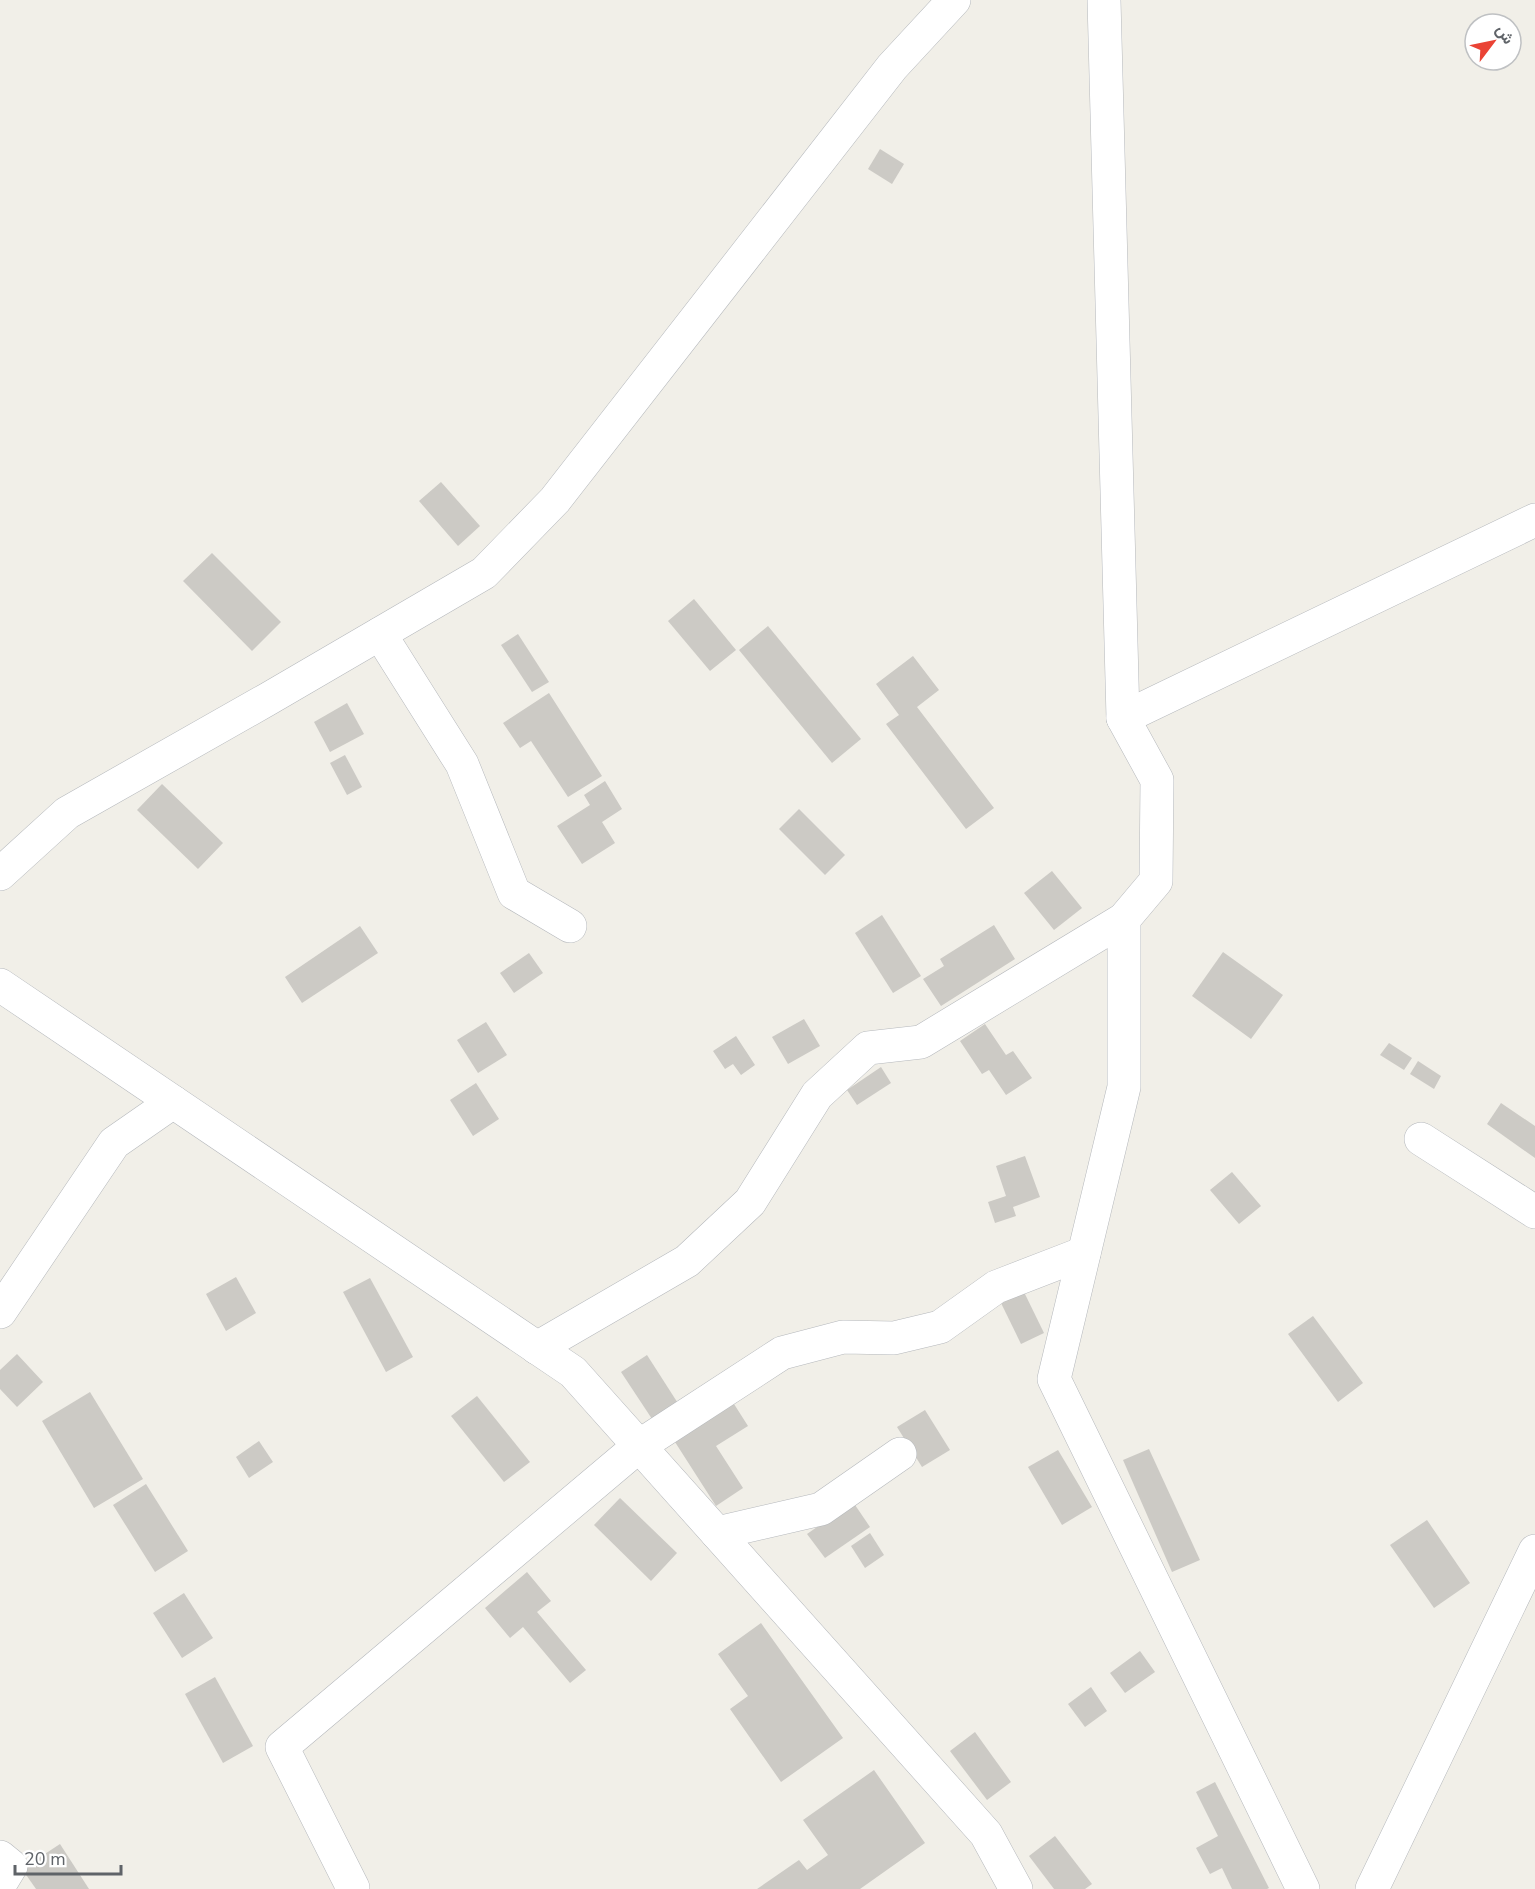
<svg xmlns="http://www.w3.org/2000/svg" width="1535" height="1889" font-family="'Nunito Sans',Vazirmatn,sans-serif">
  <style>
    .building { fill: #cccac5 }
    .lines { fill: none; stroke-linecap: round; stroke-linejoin: round }
    .minor-casing { stroke: #b5b8bc; stroke-width: 34 }
    .minor { stroke: #fff; stroke-width: 33 }
  </style>
  <rect width="100%" height="100%" fill="#f1efe8"/>
  <g class="building">
    <path d="M880,149L904,164L892,184L868,169Z"/>
    <path d="M441,482L480,526L458,546L419,501Z"/>
    <path d="M212,553L281,622L252,651L183,581Z"/>
    <path d="M694,599L736,650L710,671L668,621Z"/>
    <path d="M768,626L861,739L832,763L739,650Z"/>
    <path d="M518,634L549,682L532,692L501,645Z"/>
    <path d="M913,656L939,690L917,707L994,808L966,829L886,724L899,715L876,684Z"/>
    <path d="M549,693L602,776L568,797L531,741L520,748L503,723Z"/>
    <path d="M347,703L364,734L330,752L314,722Z"/>
    <path d="M345,755L362,787L347,795L330,763Z"/>
    <path d="M605,781L622,809L602,822L615,843L582,864L557,826L590,805L584,795Z"/>
    <path d="M162,784L223,843L198,869L137,810Z"/>
    <path d="M799,809L845,855L825,875L779,829Z"/>
    <path d="M1052,871L1082,908L1054,930L1024,893Z"/>
    <path d="M882,915L921,976L893,993L855,933Z"/>
    <path d="M994,925L1015,959L941,1006L923,979L944,966L940,959Z"/>
    <path d="M360,926L378,953L302,1003L285,977Z"/>
    <path d="M1223,952L1283,995L1251,1039L1192,996Z"/>
    <path d="M529,953L543,973L514,993L500,973Z"/>
    <path d="M804,1019L820,1046L788,1064L772,1037Z"/>
    <path d="M486,1022L507,1055L478,1073L457,1040Z"/>
    <path d="M985,1024L1006,1055L1013,1051L1032,1078L1006,1095L989,1070L982,1074L960,1041Z"/>
    <path d="M736,1036L755,1065L741,1075L733,1064L725,1069L713,1051Z"/>
    <path d="M1389,1043L1412,1058L1404,1070L1380,1055Z"/>
    <path d="M1418,1061L1441,1076L1434,1089L1410,1074Z"/>
    <path d="M881,1067L891,1083L857,1105L847,1090Z"/>
    <path d="M476,1083L499,1119L473,1136L450,1100Z"/>
    <path d="M1501,1103L1535,1126V1158L1487,1124Z"/>
    <path d="M1025,1156L1040,1197L1013,1207L1016,1216L995,1223L988,1202L1006,1196L996,1166Z"/>
    <path d="M1232,1172L1261,1206L1239,1224L1210,1190Z"/>
    <path d="M236,1277L256,1313L226,1331L206,1294Z"/>
    <path d="M370,1278L413,1357L386,1372L343,1292Z"/>
    <path d="M1024,1292L1044,1333L1021,1344L1001,1303Z"/>
    <path d="M1313,1316L1363,1383L1338,1402L1288,1334Z"/>
    <path d="M17,1354L43,1382L17,1407L0,1389V1370Z"/>
    <path d="M647,1355L681,1408L656,1425L621,1372Z"/>
    <path d="M90,1392L143,1479L94,1508L42,1421Z"/>
    <path d="M477,1396L530,1462L504,1482L451,1416Z"/>
    <path d="M734,1404L748,1426L716,1446L743,1488L716,1506L675,1442Z"/>
    <path d="M925,1410L950,1450L922,1467L897,1427Z"/>
    <path d="M259,1441L273,1462L249,1478L236,1457Z"/>
    <path d="M1149,1449L1200,1560L1172,1572L1123,1460Z"/>
    <path d="M1058,1450L1092,1507L1062,1525L1028,1467Z"/>
    <path d="M146,1484L188,1551L155,1572L113,1505Z"/>
    <path d="M620,1498L677,1553L651,1581L594,1525Z"/>
    <path d="M853,1502L870,1527L825,1558L807,1534Z"/>
    <path d="M1427,1520L1470,1583L1434,1608L1390,1545Z"/>
    <path d="M870,1533L884,1555L865,1568L851,1546Z"/>
    <path d="M527,1572L551,1601L537,1612L586,1670L570,1683L523,1627L510,1638L485,1608Z"/>
    <path d="M184,1593L213,1638L182,1658L153,1613Z"/>
    <path d="M761,1623L843,1738L781,1782L730,1709L748,1696L718,1654Z"/>
    <path d="M1140,1651L1155,1672L1125,1693L1110,1673Z"/>
    <path d="M215,1677L253,1746L223,1763L185,1694Z"/>
    <path d="M1091,1687L1107,1711L1085,1727L1068,1704Z"/>
    <path d="M975,1732L1011,1782L987,1800L950,1751Z"/>
    <path d="M874,1770L925,1843L860,1889H757L799,1860L807,1870L828,1855L803,1820Z"/>
    <path d="M1215,1782L1269,1888L1267,1889H1232L1222,1868L1210,1874L1196,1848L1218,1836L1196,1792Z"/>
    <path d="M1055,1836L1092,1884L1085,1889H1054L1029,1856Z"/>
    <path d="M60,1844L89,1889H36L22,1869Z"/>
  </g>
  <g class="lines">
    <g class="minor-casing">
      <g id="minor">
        <path d="M1104,0L1123,718L1157,780L1156,881L1124,919V1087L1054,1379L1303,1889"/>
        <path d="M380,634L462,764L514,893L570,926"/>
        <path d="M1123,718L1535,520"/>
        <path d="M0,874L67,813L268,699L484,573L555,500L892,67L954,0"/>
        <path d="M0,985L573,1372L986,1834L1016,1889"/>
        <path d="M1421,1139L1535,1212"/>
        <path d="M0,1312L114,1143L173,1102"/>
        <path d="M537,1348L687,1261L750,1202L817,1095L868,1048L921,1042L1124,919"/>
        <path d="M717,1533L821,1509L900,1454"/>
        <path d="M0,1857L11,1866L0,1884"/>
        <path d="M351,1889L353,1888L282,1747L639,1446L782,1353L843,1337L894,1338L940,1327L996,1287L1084,1253"/>
        <path d="M1372,1889L1535,1551"/>
      </g>
    </g>
    <use href="#minor" class="minor"/>
  </g>
  <g transform="translate(1493 42) rotate(58)"><circle r="28" fill="#ffffff" stroke="#bfc1c3" stroke-width="1.5"/>
  <path d="M0-4.5L10 22L0 15L-10 22Z" fill="#ea4335"/>
  <text y="-9" font-size="16" font-weight="bold" text-anchor="middle" fill="#5f6368">ش</text>
  </g>
  <path d="M15 1865v9h106v-9" fill="none" stroke="#5f6368" stroke-width="3"/>
  <text x="24" y="1865" font-size="18" fill="#5f6368" stroke="#ffffff" stroke-width="4.5" paint-order="stroke">20 m</text>
</svg>
